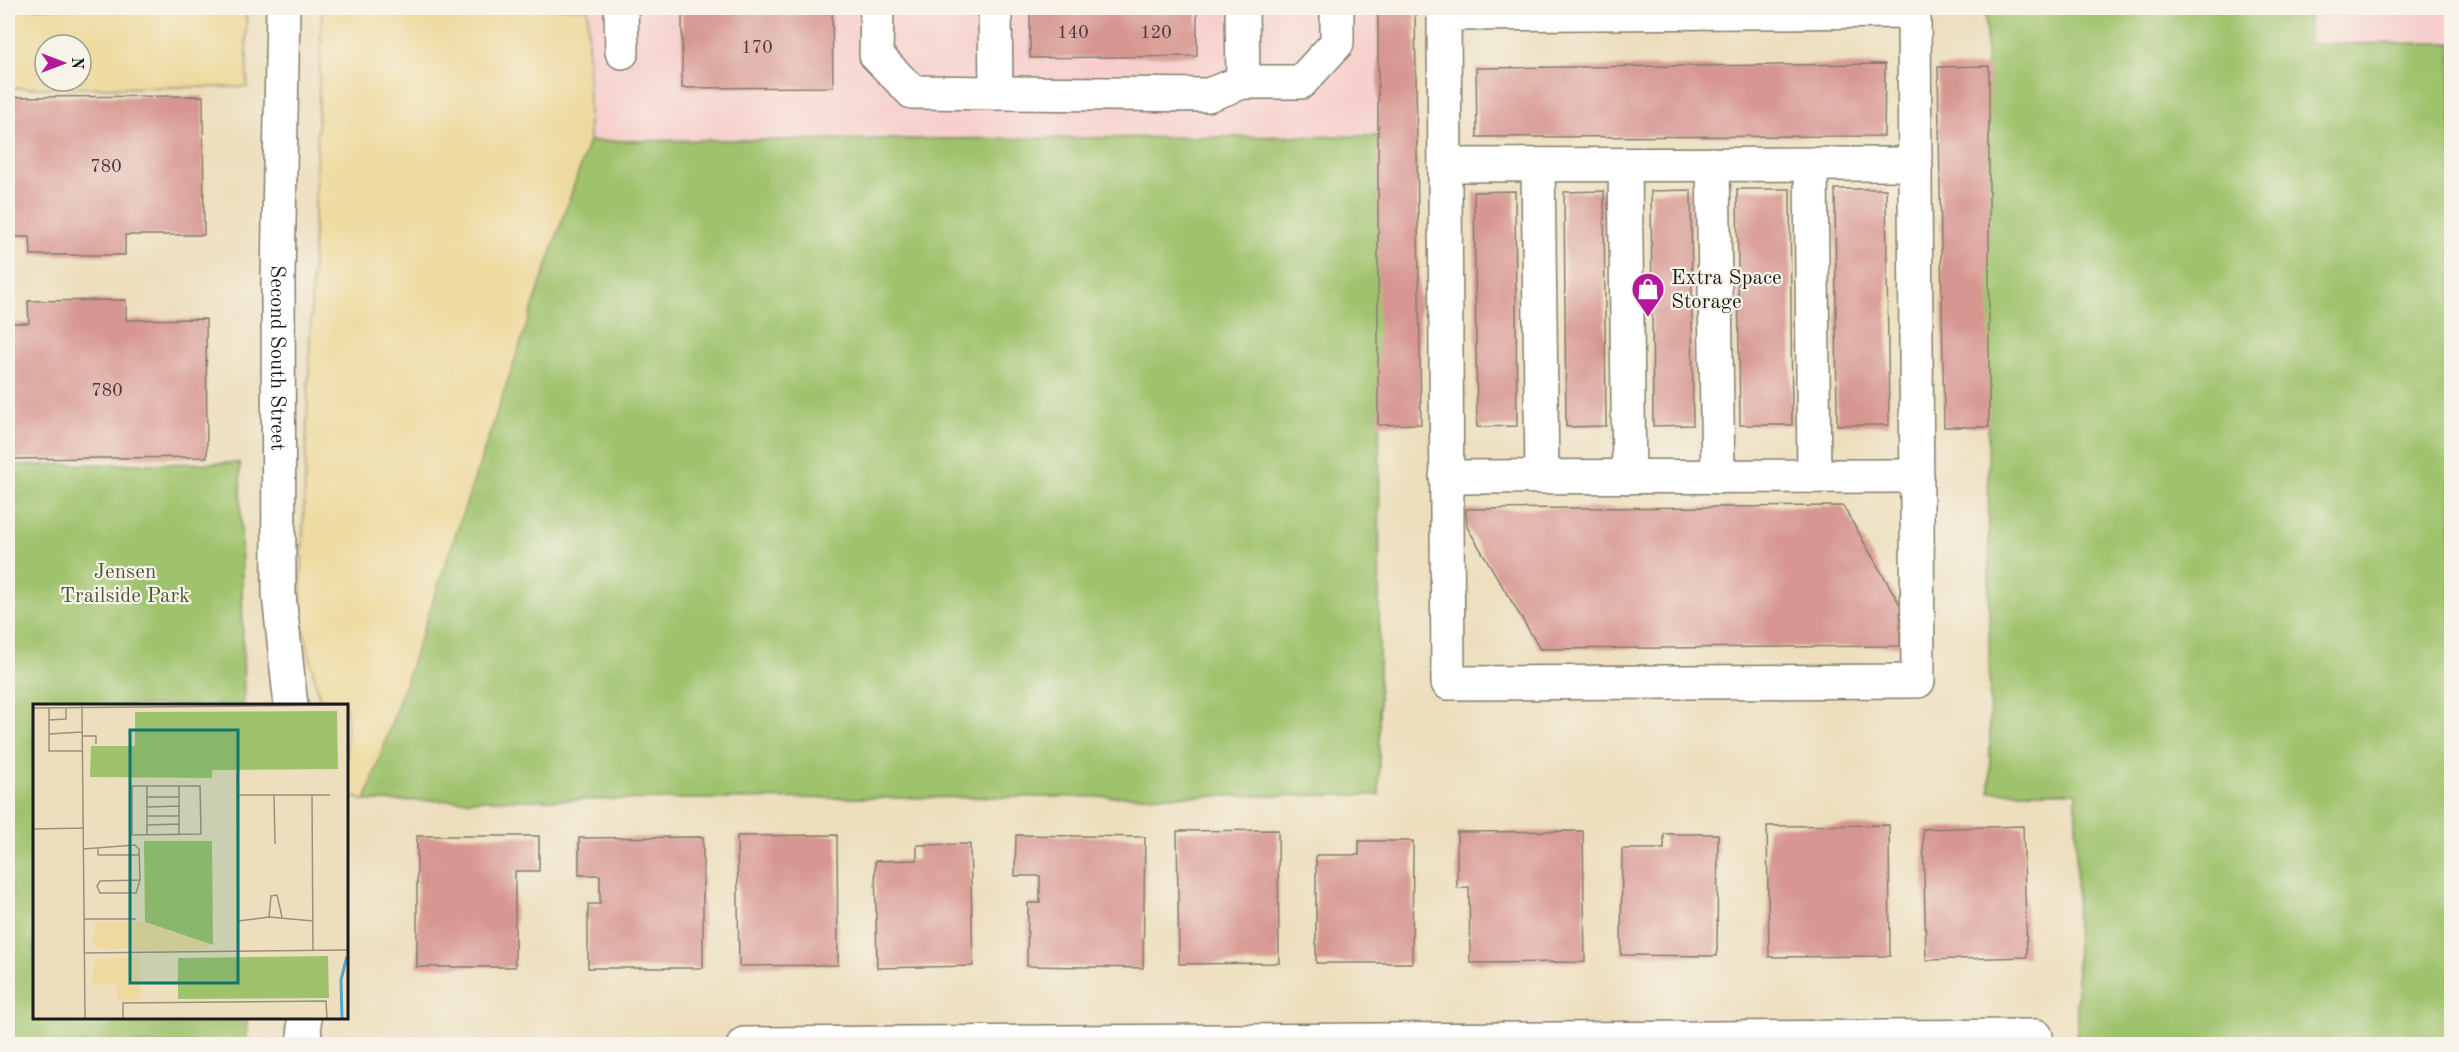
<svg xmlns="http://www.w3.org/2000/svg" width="2459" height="1052" font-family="'Old Standard TT',serif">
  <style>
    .built { fill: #f7d0cd }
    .green { fill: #9fc26c; stroke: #5e6f44; stroke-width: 1.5 }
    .sand { fill: #eeda9e; stroke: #857b5d; stroke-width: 1.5; fill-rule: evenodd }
    .building { fill: #d79691 }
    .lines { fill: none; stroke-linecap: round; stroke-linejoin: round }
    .minor-casing { stroke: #847e6d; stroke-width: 36 }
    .minor { stroke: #fff; stroke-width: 33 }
    .labels { text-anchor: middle; stroke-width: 4.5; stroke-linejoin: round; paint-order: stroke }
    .number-label { font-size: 18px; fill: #4b3a39 }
    .poi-label { font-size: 21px; fill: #1c1c1c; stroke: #f7f3e8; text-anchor: start }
    .street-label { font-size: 21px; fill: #1c1c1c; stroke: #f7f3e8 }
    .park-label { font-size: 21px; fill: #4a5638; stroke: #f7f3e8 }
    .inset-river { fill: none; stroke: #51a8ce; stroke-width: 3 }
    .inset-road { fill: none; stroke: #99917d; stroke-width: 1.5 }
    .view { fill: #0f766e; fill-opacity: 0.15; stroke: #0f766e; stroke-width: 3 }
    .inset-edge { fill: none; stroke: #1c1c1c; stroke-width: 3 }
  </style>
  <rect width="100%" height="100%" fill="#f7f3e8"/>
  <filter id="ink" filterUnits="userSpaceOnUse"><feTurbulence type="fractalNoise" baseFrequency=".0167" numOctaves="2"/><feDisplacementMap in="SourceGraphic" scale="12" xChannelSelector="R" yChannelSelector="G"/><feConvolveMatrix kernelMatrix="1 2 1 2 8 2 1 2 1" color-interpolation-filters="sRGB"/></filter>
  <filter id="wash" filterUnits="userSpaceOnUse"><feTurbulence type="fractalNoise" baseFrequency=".008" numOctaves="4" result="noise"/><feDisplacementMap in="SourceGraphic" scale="24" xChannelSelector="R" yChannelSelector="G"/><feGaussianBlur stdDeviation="1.35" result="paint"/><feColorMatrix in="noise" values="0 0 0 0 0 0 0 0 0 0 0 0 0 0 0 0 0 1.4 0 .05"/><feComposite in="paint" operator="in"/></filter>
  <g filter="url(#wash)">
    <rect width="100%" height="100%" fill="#eddfbe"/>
    <g class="built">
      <path d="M588,8H1378L1380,136L589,141Z"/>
      <path d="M2309,8H2451V43L2309,44Z"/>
    </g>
    <g class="green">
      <path d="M1986,8H2309V44L2451,43V1044H2077L2076,792H1990Z"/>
      <path d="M1380,136L1379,795L365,801L589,141Z"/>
      <path d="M240,463L244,705L34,706V1018H247V1044H8V465Z"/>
    </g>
    <g class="sand">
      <path d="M8,8H246L247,87L8,88ZM45,45H81V81H45Z"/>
      <path d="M322,8H588L589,141L365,801L347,794L346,706L321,705L300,614Z"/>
    </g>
    <g id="blocks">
      <g class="building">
        <path d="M682,8H832L833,87L682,88Z"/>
        <path d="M1030,8H1197V56L1030,58Z"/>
        <path d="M1378,8H1415L1421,424L1378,425Z"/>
        <path d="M1885,64L1884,136L1477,137L1476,68Z"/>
        <path d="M1989,66V427H1944L1938,67Z"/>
        <path d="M203,96L204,235H125V255H31L30,237H8V97Z"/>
        <path d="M1737,189H1790L1792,425H1740Z"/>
        <path d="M1835,189H1886L1889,425H1837Z"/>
        <path d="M1691,190L1693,425L1653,426L1651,191Z"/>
        <path d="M1515,191L1517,426L1477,427L1474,192Z"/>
        <path d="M1604,191L1606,426L1566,427L1564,192Z"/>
        <path d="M126,300V320L206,319L207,457L8,459V323H29L28,301Z"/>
        <path d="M1843,506L1901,606L1900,646L1540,649L1467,527L1466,509Z"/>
        <path d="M1889,825L1890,956L1769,957L1767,826Z"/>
        <path d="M2023,826L2027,957L1926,960L1923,829Z"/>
        <path d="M1278,830L1279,963L1179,964L1177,831Z"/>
        <path d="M1583,831L1585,962L1470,963L1469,887L1457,888V832Z"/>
        <path d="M1664,834H1718L1717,956L1621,955L1622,849H1664Z"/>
        <path d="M837,835L838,965L739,966L737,836Z"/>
        <path d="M1016,835L1145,837L1143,968L1027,966L1028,903H1040V876H1015Z"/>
        <path d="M417,836H539V871H515V967H417Z"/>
        <path d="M703,837V968H588V904H600V875H579V838Z"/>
        <path d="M1359,841H1413L1412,963H1316V855H1359Z"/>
        <path d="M970,844L973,966L877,968L875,861L917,860V845Z"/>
      </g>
    </g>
  </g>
  <g filter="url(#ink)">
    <use href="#blocks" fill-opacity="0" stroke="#847e6d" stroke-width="1.5"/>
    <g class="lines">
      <g class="minor-casing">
        <g id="minor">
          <path id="s1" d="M283,8L278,278L279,595L291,706"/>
          <path d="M621,8L622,52"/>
          <path d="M877,8L876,55L912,92L1208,95L1243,82H1301L1337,43V8"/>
          <path d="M995,8L996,93"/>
          <path d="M1242,8L1243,82"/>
          <path d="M1914,11L1918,681L1448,683L1444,14Z"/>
          <path d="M1713,164L1718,477"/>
          <path d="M1811,164L1814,476"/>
          <path d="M1445,165L1916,164"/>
          <path d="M1538,165L1542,477"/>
          <path d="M1625,165L1629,477"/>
          <path d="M1446,477L1917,476"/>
          <path d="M304,1018L305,1044"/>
          <path d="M744,1044L2036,1036"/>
        </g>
      </g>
      <use href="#minor" class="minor"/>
    </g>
  </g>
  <defs>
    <g id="shop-pin" transform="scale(1.725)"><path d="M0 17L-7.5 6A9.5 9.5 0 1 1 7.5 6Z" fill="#b5179e" stroke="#f7f3e8"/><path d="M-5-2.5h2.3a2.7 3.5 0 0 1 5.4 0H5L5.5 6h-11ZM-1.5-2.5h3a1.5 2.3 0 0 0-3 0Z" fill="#fff"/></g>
  </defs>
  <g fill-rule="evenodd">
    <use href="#shop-pin" x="1648" y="289"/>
  </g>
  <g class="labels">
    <g class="number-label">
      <text x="1073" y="38">140</text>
      <text x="1156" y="38">120</text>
      <text x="757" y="53">170</text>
      <text x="106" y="172">780</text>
      <text x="107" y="396">780</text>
    </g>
    <g class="poi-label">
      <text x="1671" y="284">Extra Space<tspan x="1671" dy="24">Storage</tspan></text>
    </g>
    <g class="street-label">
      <text dy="7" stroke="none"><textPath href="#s1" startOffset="350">Second South Street</textPath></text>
    </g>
    <g class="park-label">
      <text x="125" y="578">Jensen<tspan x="125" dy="24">Trailside Park</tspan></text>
    </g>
  </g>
  <g transform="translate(33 704)">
    <rect width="315" height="315" fill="#eddfbe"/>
    <path d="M304,7L305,65L179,66V74L57,73L58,42H102V8ZM111,137H179L180,241L112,218ZM295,252L296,294L145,295V254Z" fill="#9fc26c"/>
    <path d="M62,218H112L180,241L160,248L63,244L59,240ZM106,253L107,296H84V281H59L61,255Z" fill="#eeda9e"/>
    <path class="inset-river" d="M309,315L308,276L314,252"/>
    <path class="inset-road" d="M49,2L52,315M0,4L315,1M16,4V47H49M16,16L33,15V4M16,30L49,28M49,32H63V40M204,70L205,247M99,82H167L168,130L99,131ZM114,82V130M146,82V130M204,91H297M241,91L242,140M279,91L280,247M114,93H146M114,103L146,102M114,112H146M114,121L146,120M0,125L50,124M65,144V151H106M50,145L102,141L106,145L107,176L67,177L64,182L67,189H103L107,176M236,213L238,192L244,191L249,213M51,215H103M205,217L236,213L280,217M51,249L315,246M90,315V299L293,297L294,315"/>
    <path class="view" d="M97,26H205V279H97Z"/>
    <rect width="315" height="315" class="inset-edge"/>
  </g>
  <rect width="2459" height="1052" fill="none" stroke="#f7f3e8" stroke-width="30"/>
  <g transform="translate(63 63) rotate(90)"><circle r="28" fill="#f7f3e8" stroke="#9f9d96" stroke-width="1.5"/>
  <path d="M0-4.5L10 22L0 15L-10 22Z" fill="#b5179e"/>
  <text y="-9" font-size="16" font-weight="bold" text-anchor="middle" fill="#1c1c1c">N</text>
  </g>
</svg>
